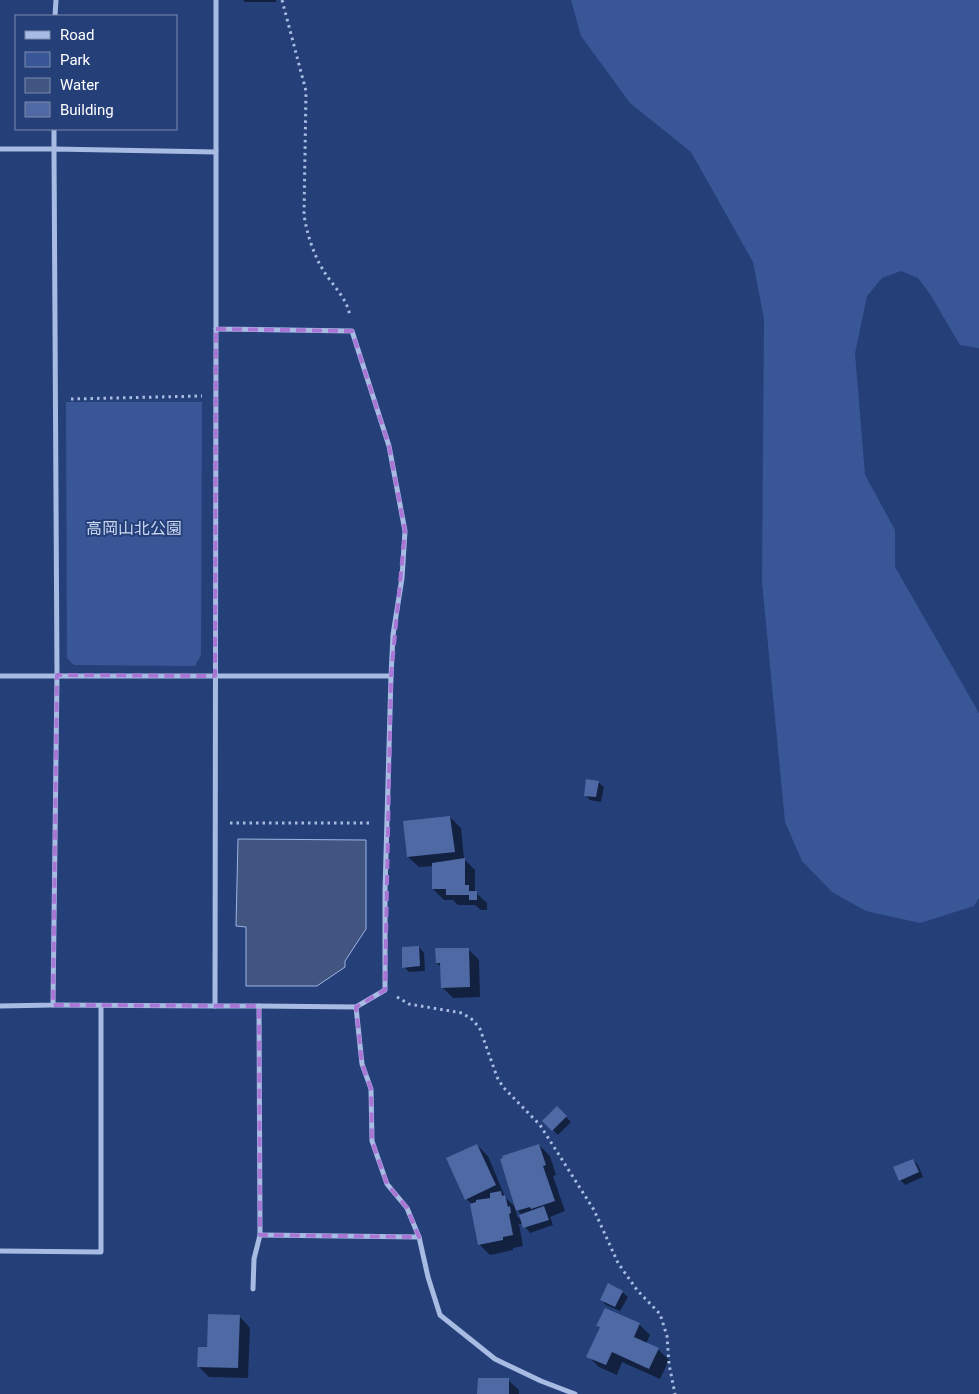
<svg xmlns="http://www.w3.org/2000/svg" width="979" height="1394" font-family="Roboto,'Noto Sans JP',sans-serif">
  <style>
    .green { fill: #395796 }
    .water { fill: #425580; stroke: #9cb4e4 }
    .shadow { fill: #0007; fill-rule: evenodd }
    .building { fill: #4e69a3 }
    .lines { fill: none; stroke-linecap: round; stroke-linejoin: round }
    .path { stroke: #a8bbe3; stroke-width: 3; stroke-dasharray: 2.5 4; stroke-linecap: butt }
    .minor { stroke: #a8bbe3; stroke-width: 5 }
    .marked { fill: none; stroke: #a976d5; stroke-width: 4; stroke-dasharray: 10 6; stroke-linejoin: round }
    .labels { text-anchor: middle; stroke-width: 4; stroke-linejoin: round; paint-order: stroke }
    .park-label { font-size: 16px; fill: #cad8f3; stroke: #253f79 }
  </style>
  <rect width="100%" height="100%" fill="#253f79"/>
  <g class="green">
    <path d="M571,0H979V348L960,345L930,294L918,278L901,271L882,278L867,296L855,353L865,475L895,530V567L979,713V898L974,906L920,923L866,911L832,892L802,861L785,822L762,582L764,319L753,262L691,152L630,103L581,36Z"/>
    <path d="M66,402H202L201,655L195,666L74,665L67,658Z"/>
  </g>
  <path class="water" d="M238,839L366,840V929L345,961V967L317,986H246V927L236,926Z"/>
  <g class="shadow">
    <path d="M243,0H276V2H245Z"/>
    <path d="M598,782L604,787L601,802L590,800L585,795Z"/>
    <path d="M450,817L461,828L464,859L475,870V892L487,903V910H481L475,905H458L453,900H444L433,889V866L419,867L408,857Z"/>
    <path d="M419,947L424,953L425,971L409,972L404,967Z"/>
    <path d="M468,949L479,960L480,997L453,998L442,987L441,967L437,963Z"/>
    <path d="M557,1108L571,1122L558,1135L544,1121Z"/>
    <path d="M477,1145L488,1156L505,1197L517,1209L539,1145L550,1156L556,1175L553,1176L565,1211L550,1217L553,1225L530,1233L523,1224H519L523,1246L513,1248V1250L490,1255L479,1244L471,1203L466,1199ZM516,1209L522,1215V1221L517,1216Z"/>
    <path d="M913,1160L918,1165L923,1177L905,1185L900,1180Z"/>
    <path d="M622,1292L628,1297L620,1311L606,1305L601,1299Z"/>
    <path d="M240,1317L250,1328L248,1378L209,1377L198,1366L208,1348Z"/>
    <path d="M639,1324L650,1335L646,1344L658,1349L669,1360L660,1379L622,1362L617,1375L599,1367L588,1356L601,1328L598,1326Z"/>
    <path d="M508,1380L519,1390V1394H479Z"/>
  </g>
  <g class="building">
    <path d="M586,779L599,781L596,797L584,796Z"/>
    <path d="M450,816L455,852L407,857L403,821Z"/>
    <path d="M465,858V885H469V891H477V900H469V895H446V889H432V863Z"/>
    <path d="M419,946L420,966L402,968V947Z"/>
    <path d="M435,948H469L470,987L441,988L440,963H436Z"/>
    <path d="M557,1106L567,1116L552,1131L542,1121Z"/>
    <path d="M477,1144L496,1185L465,1200L446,1158Z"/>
    <path d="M539,1144L546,1165L543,1166L555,1201L531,1209L530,1207L516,1211L500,1159L503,1158L502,1156Z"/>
    <path d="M913,1159L919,1172L899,1181L893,1167Z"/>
    <path d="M501,1191L502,1196L505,1195L508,1207L510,1206L511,1213L509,1214L513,1235L503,1237V1240L478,1245L470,1204L476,1202V1200L490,1198V1193Z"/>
    <path d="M544,1206L549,1220L523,1228L519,1215Z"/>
    <path d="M608,1283L623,1291L615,1307L600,1300Z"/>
    <path d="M605,1308L640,1323L634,1337L659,1348L649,1369L612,1352L606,1365L586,1357L600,1327L596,1326Z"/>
    <path d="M208,1314L240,1315L238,1368L197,1367L198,1347H207Z"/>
    <path d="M478,1378H509V1394H477Z"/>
  </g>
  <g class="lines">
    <g class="path">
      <path d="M282,0L306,91L304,215C307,234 313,253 323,270C332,285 348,299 350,317"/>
      <path d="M71,399L202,396"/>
      <path d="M230,823H371"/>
      <path d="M397,997L409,1004L462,1013L473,1020L480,1029L497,1077L503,1087L540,1125L594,1210L618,1263L637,1290L660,1314L667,1336L669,1364L675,1394"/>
    </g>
    <g class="minor">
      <path d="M55,16L56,0"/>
      <path d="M0,149H54V129"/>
      <path d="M216,152V329L352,331L389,446L405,531L402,578L393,635L391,676L385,891V990L356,1007L259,1006"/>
      <path d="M0,676H391"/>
      <path d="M53,1005L215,1006L216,329"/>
      <path d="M0,1006L53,1005L57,675L54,149L216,152V0"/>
      <path d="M215,1006H259L260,1235L254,1259L253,1289"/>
      <path d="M260,1235L419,1237L407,1208L387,1184L372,1141L371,1089L362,1064L356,1007"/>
      <path d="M419,1237L428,1277L440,1315L495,1359L541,1381L575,1394"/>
      <path d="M0,1251L101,1252V1007"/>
    </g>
  </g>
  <path class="marked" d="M216,329L352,331L389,446L405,531L391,676L385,990L356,1007L362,1064L371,1089L372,1141L387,1184L407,1208L419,1237L260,1235L259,1006L53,1005L57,675L215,676Z"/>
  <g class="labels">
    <g class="park-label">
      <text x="134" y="534">高岡山北公園</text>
    </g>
  </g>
  <rect x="15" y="15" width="162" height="115" fill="#253f79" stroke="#7c8caf"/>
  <rect x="25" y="31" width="25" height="8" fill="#a8bbe3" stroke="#7c8caf"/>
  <text x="60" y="40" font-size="15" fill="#ffffff">Road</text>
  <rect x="25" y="52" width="25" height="15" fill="#395796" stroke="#7c8caf"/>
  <text x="60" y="65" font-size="15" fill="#ffffff">Park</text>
  <rect x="25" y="78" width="25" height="15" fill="#425580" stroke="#7c8caf"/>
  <text x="60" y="90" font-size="15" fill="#ffffff">Water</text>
  <rect x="25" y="102" width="25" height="15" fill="#4e69a3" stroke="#7c8caf"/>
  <text x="60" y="115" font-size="15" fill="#ffffff">Building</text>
</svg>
